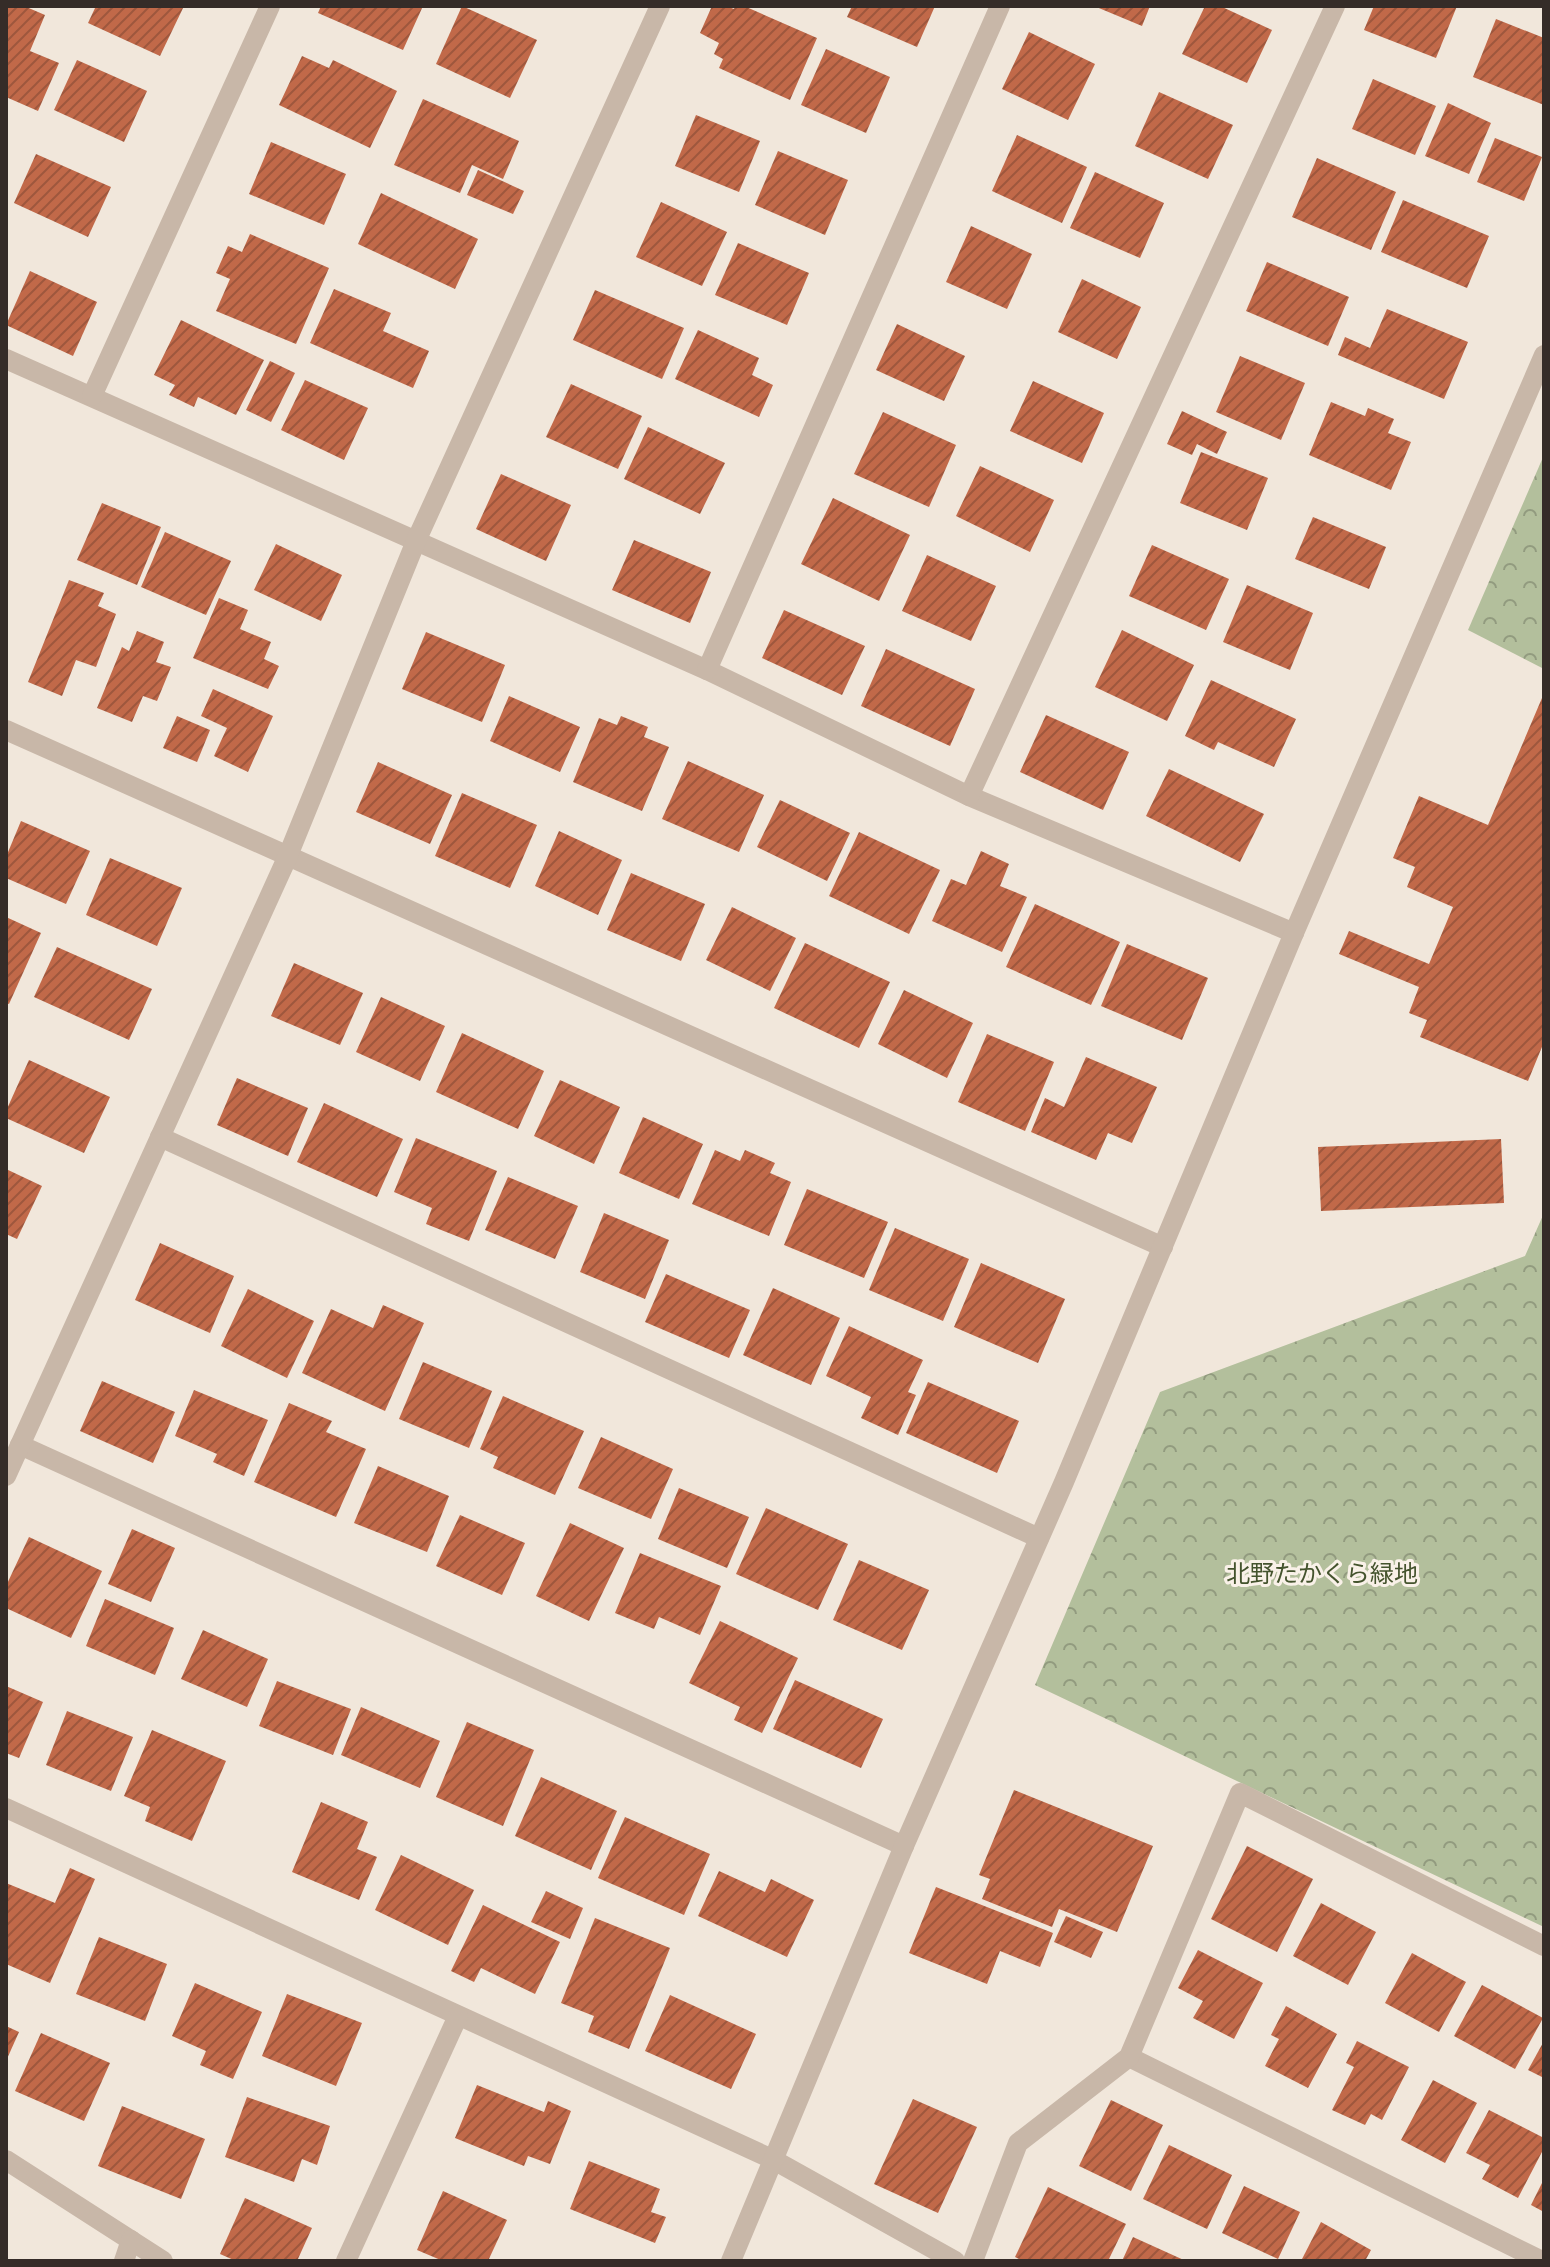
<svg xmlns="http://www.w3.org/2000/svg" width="1550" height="2267" font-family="Lato,'Noto Sans JP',sans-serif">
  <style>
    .park { fill: url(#park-crowns) }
    .building { fill: url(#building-hatch) }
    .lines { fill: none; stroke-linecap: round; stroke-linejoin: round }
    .minor { stroke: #c8b7a8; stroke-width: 20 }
    .labels { text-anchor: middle; stroke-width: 6; stroke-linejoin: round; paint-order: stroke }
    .park-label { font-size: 24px; fill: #44532d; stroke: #f9f1e8 }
  </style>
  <defs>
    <pattern id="park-crowns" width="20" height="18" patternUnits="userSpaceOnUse" patternTransform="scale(2)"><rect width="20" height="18" fill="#b3bf9c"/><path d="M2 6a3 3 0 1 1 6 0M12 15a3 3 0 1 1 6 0" fill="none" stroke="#929b7f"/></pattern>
    <pattern id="building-hatch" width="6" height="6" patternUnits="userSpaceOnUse" patternTransform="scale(2)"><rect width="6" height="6" fill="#c16949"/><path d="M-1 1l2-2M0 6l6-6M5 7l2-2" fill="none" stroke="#9e573d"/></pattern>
  </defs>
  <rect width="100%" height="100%" fill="#f1e7db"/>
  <g class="park">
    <path d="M1544,455V669L1468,630Z"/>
    <path d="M1544,1213V1927L1035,1685L1160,1392L1525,1256Z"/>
  </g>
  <g class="building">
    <path d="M6,6H24L45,15L30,51L59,63L38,111L6,97Z"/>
    <path d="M96,6H184L160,56L88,23Z"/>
    <path d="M321,6H423L403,50L318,13Z"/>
    <path d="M462,6L537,40L510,98L436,64Z"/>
    <path d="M712,6H726L734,9L735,6H744L817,38L790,100L719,68L723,59L714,54L719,43L700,33Z"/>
    <path d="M852,6H935L917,47L847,17Z"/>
    <path d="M1094,6H1150L1142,26Z"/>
    <path d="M1205,6H1220L1272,30L1247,83L1182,54Z"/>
    <path d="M1374,6H1457L1436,58L1364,30Z"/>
    <path d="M1496,19L1544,38V105L1473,77Z"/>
    <path d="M1029,32L1095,64L1068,120L1002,89Z"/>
    <path d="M826,49L890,77L866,133L801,105Z"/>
    <path d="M302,56L329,68L333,60L397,91L370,148L279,105Z"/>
    <path d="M77,60L147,91L124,142L54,110Z"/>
    <path d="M1373,79L1436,106L1415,155L1352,129Z"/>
    <path d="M1159,92L1233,125L1208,179L1135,146Z"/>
    <path d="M423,99L519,141L503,179L472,165L460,193L394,165Z"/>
    <path d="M1448,103L1491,123L1469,174L1425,156Z"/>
    <path d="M696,115L760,141L739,192L675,166Z"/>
    <path d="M1017,135L1087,167L1062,223L992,191Z"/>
    <path d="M1495,138L1542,157L1524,201L1477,182Z"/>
    <path d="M271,142L346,174L324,225L249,194Z"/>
    <path d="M778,151L848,180L825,235L755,205Z"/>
    <path d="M36,154L111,187L88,237L14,203Z"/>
    <path d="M1317,158L1396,192L1371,250L1292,217Z"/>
    <path d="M478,170L524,191L513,214L467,195Z"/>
    <path d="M1095,172L1164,203L1140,258L1070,228Z"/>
    <path d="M381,193L478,239L455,289L358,244Z"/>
    <path d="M1403,200L1489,236L1467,288L1381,252Z"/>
    <path d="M661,202L727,232L702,286L636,257Z"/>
    <path d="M971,226L1032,254L1007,309L946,282Z"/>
    <path d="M250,234L329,268L296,344L216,311L230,279L216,273L228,246L242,252Z"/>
    <path d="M738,243L809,273L787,325L715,295Z"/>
    <path d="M1267,262L1349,297L1328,346L1246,311Z"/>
    <path d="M30,271L97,302L73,356L6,325Z"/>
    <path d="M1082,279L1141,307L1117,359L1058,332Z"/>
    <path d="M334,289L391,313L383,331L429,351L413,388L310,343Z"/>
    <path d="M595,290L684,328L662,379L573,340Z"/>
    <path d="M1387,309L1468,342L1444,399L1338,355L1345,337L1370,348Z"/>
    <path d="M181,320L264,360L236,415L198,397L194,407L169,395L175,385L154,375Z"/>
    <path d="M897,324L965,356L944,401L876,370Z"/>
    <path d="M698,330L759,358L752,375L773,385L759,417L675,379Z"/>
    <path d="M1240,356L1305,383L1281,440L1216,412Z"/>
    <path d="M270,361L295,373L271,422L246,410Z"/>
    <path d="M305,380L368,408L344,460L281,430Z"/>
    <path d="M1033,381L1104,413L1082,463L1010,431Z"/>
    <path d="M571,384L642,416L618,469L546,437Z"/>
    <path d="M1331,402L1365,416L1368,408L1394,419L1388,433L1411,442L1391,490L1309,455Z"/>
    <path d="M1182,411L1227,432L1217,454L1197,444L1192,455L1167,444Z"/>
    <path d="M883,412L956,445L929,507L854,474Z"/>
    <path d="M648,427L725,463L700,514L624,479Z"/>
    <path d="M1201,452L1268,478L1247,530L1180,503Z"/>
    <path d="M980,466L1054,500L1030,552L956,516Z"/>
    <path d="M501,474L571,505L546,561L476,529Z"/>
    <path d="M833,498L910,535L879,601L801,564Z"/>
    <path d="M102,503L161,527L137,585L77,560Z"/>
    <path d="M1313,517L1386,547L1369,589L1295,559Z"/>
    <path d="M165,532L231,561L206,615L141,587Z"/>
    <path d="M634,540L711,572L690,623L612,590Z"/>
    <path d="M276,544L342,575L321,621L254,590Z"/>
    <path d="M1152,545L1229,579L1206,630L1129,596Z"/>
    <path d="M927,555L996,586L971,641L902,611Z"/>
    <path d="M69,580L104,593L98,606L116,614L96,667L76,660L62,696L28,682Z"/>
    <path d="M1247,585L1313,613L1290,670L1223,642Z"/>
    <path d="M219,598L248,610L240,629L271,642L264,659L279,666L268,689L193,658Z"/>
    <path d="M784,610L865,646L842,695L762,658Z"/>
    <path d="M1122,630L1194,665L1167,721L1095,687Z"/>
    <path d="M137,631L164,642L156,662L171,667L157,701L143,696L132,722L97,708L122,647L129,651Z"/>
    <path d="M426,632L505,665L482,722L402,689Z"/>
    <path d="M886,649L975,689L950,746L861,706Z"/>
    <path d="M1211,680L1296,719L1274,767L1218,742L1214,750L1185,736Z"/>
    <path d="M213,689L273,716L248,772L214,756L227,728L201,716Z"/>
    <path d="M509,696L580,727L560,772L490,741Z"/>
    <path d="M1542,698L1544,699V1042L1528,1081L1420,1037L1427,1020L1409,1013L1419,987L1339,954L1349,931L1429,964L1453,907L1407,887L1415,867L1393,858L1419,796L1488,825Z"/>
    <path d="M1046,715L1129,752L1103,810L1020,772Z"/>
    <path d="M177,716L210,730L197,762L163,748Z"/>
    <path d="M621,716L648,727L644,737L669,747L642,811L573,782L599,718L617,725Z"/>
    <path d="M688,761L764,795L739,852L662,819Z"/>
    <path d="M378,762L452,795L430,844L356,812Z"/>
    <path d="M1169,769L1264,814L1240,862L1146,816Z"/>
    <path d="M462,793L537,825L510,888L435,856Z"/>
    <path d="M780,800L850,833L827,881L757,847Z"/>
    <path d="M21,821L90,851L66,904L6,878V857Z"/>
    <path d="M559,831L622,860L598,915L535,886Z"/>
    <path d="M859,832L940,870L909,934L829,896Z"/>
    <path d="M981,851L1009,864L1000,886L1027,897L1002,952L932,921L951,879L966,885Z"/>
    <path d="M110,858L182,888L157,946L86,915Z"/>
    <path d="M631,873L705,904L681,961L607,930Z"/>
    <path d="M1035,904L1120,942L1091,1005L1006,967Z"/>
    <path d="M732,907L796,938L770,991L706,960Z"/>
    <path d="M6,917L41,933L9,1004L6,1003Z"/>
    <path d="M805,943L890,982L859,1048L774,1008Z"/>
    <path d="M1127,944L1208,978L1182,1040L1101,1006Z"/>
    <path d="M57,947L152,989L129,1040L34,997Z"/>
    <path d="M294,963L363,993L340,1045L271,1016Z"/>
    <path d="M904,990L973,1023L947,1078L878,1044Z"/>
    <path d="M381,997L445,1026L420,1081L356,1052Z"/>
    <path d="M462,1033L544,1071L518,1129L436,1092Z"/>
    <path d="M987,1034L1054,1062L1025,1131L958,1102Z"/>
    <path d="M1086,1057L1157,1087L1132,1143L1108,1133L1096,1160L1031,1132L1045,1098L1064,1107Z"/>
    <path d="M29,1060L110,1097L84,1153L6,1118V1111Z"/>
    <path d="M237,1078L308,1108L288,1156L217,1125Z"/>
    <path d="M560,1080L620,1107L594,1164L534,1136Z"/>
    <path d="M324,1103L403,1139L377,1197L297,1162Z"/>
    <path d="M643,1117L703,1144L679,1199L619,1173Z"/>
    <path d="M416,1138L497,1171L469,1241L426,1224L432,1208L394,1192Z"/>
    <path d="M1501,1139L1504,1203L1321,1211L1318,1147Z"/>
    <path d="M715,1150L740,1161L745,1150L775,1163L770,1173L791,1182L769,1236L692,1204Z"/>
    <path d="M6,1169L42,1186L17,1239L6,1234Z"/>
    <path d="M508,1177L578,1206L555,1259L485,1230Z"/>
    <path d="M807,1189L888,1222L864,1278L784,1245Z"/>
    <path d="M604,1213L669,1240L645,1299L580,1272Z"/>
    <path d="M895,1228L969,1259L943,1321L869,1290Z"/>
    <path d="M160,1243L234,1276L210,1333L135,1300Z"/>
    <path d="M981,1263L1065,1299L1038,1363L954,1327Z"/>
    <path d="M666,1274L750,1310L729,1358L645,1322Z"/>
    <path d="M773,1288L840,1318L811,1385L743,1355Z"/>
    <path d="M248,1289L314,1321L287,1378L221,1346Z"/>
    <path d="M383,1305L424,1323L385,1411L302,1373L331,1309L373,1328Z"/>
    <path d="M849,1326L923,1360L908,1392L916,1395L898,1435L861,1418L871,1397L826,1376Z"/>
    <path d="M423,1362L492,1391L469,1448L399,1419Z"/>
    <path d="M102,1381L175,1412L153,1463L80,1431Z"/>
    <path d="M928,1382L1019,1421L997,1473L906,1433Z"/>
    <path d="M194,1390L268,1420L244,1476L213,1462L217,1454L175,1436Z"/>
    <path d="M503,1396L584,1431L555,1495L493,1468L498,1457L480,1449Z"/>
    <path d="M289,1403L332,1421L326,1432L366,1449L336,1517L254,1482Z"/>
    <path d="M601,1437L673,1469L651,1519L578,1488Z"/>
    <path d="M378,1466L449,1496L427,1552L354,1523Z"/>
    <path d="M679,1488L749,1517L727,1568L658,1539Z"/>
    <path d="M766,1508L848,1544L818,1610L736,1574Z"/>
    <path d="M460,1515L525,1543L502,1595L436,1566Z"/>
    <path d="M570,1523L624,1548L589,1621L536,1596Z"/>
    <path d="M132,1529L175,1548L151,1602L108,1584Z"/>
    <path d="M29,1537L102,1571L71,1638L6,1608V1586Z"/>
    <path d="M640,1553L721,1586L700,1635L659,1617L654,1629L615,1613Z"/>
    <path d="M859,1560L929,1590L902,1650L833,1620Z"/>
    <path d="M105,1599L174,1628L155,1675L86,1646Z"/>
    <path d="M720,1621L798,1658L762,1733L734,1720L740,1707L689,1683Z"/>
    <path d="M203,1630L268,1659L247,1707L181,1679Z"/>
    <path d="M795,1680L883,1719L861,1768L773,1729Z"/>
    <path d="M277,1681L351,1709L333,1755L259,1726Z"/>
    <path d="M6,1686L43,1702L19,1758L6,1753Z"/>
    <path d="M361,1707L440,1741L420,1788L341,1755Z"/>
    <path d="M67,1711L133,1737L111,1791L46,1765Z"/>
    <path d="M467,1722L534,1750L503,1826L436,1797Z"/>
    <path d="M152,1730L226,1761L192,1841L145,1821L150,1807L124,1796Z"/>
    <path d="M541,1777L617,1811L591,1870L515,1836Z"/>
    <path d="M1014,1790L1153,1846L1117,1932L1059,1909L1052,1927L982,1899L990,1879L979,1875Z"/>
    <path d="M321,1802L368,1822L357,1849L377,1857L359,1900L292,1872Z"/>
    <path d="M625,1817L710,1854L684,1915L598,1878Z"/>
    <path d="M1247,1846L1313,1879L1277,1952L1211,1919Z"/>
    <path d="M401,1855L474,1890L448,1945L375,1910Z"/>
    <path d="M70,1868L95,1879L50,1983L6,1964V1883L55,1903Z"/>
    <path d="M719,1871L765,1892L771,1879L814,1900L787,1957L698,1916Z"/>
    <path d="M936,1887L1053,1933L1040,1967L1000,1951L987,1984L909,1953Z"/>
    <path d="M546,1891L583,1908L570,1939L531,1922Z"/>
    <path d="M1321,1903L1376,1932L1348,1985L1293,1956Z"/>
    <path d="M483,1905L560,1942L535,1994L481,1968L474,1982L451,1971Z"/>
    <path d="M1066,1916L1103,1932L1091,1958L1054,1942Z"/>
    <path d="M595,1918L670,1948L629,2049L588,2032L594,2016L561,2003Z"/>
    <path d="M99,1937L167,1964L145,2021L76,1994Z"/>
    <path d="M1198,1950L1263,1983L1234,2039L1193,2018L1203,2001L1178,1988Z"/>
    <path d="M1412,1953L1466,1982L1439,2032L1385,2003Z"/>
    <path d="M195,1983L262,2012L233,2079L200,2065L206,2051L172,2036Z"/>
    <path d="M1482,1985L1543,2018L1515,2069L1454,2036Z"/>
    <path d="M287,1994L362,2023L336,2086L262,2056Z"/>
    <path d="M670,1995L756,2034L731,2089L645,2051Z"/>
    <path d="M1286,2006L1337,2034L1308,2088L1265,2066L1279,2039L1271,2035Z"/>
    <path d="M6,2026L19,2032L6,2061Z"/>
    <path d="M41,2033L110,2063L84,2121L15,2091Z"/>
    <path d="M1357,2041L1409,2067L1382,2120L1371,2114L1365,2125L1332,2110L1354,2067L1346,2063Z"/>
    <path d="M1544,2041V2078L1528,2070Z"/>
    <path d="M1433,2080L1477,2103L1445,2163L1401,2140Z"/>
    <path d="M477,2085L544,2112L548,2101L571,2111L550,2164L528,2156L524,2166L455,2138Z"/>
    <path d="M247,2097L330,2126L317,2165L302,2159L294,2182L225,2157Z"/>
    <path d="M913,2099L977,2127L938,2213L874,2184Z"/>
    <path d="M1111,2100L1163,2125L1131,2191L1079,2166Z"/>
    <path d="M122,2106L205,2139L181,2199L98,2166Z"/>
    <path d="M1489,2110L1544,2138V2148L1518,2198L1482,2179L1490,2165L1466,2153Z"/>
    <path d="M1169,2145L1232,2175L1207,2229L1143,2199Z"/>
    <path d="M589,2161L660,2189L651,2212L666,2217L655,2243L570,2209Z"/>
    <path d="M1544,2179V2212L1531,2205Z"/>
    <path d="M1244,2186L1300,2212L1278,2259L1222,2233Z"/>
    <path d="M1048,2187L1126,2224L1108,2261H1023L1015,2257Z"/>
    <path d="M443,2191L507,2220L488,2261H443L417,2250Z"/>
    <path d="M245,2198L312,2228L297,2261H236L220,2254Z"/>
    <path d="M1321,2222L1371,2250L1365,2261H1301Z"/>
    <path d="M1133,2237L1186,2261H1122Z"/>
  </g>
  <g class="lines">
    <g class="minor">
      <path d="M6,359L707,670L969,796L1294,933"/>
      <path d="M92,396L270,6"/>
      <path d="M707,670L1000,6"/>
      <path d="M6,730L1163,1247"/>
      <path d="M969,796L1335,6"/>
      <path d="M160,1137L1039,1538"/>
      <path d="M20,1445L904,1846"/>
      <path d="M6,1476L287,858L416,541L660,6"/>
      <path d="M6,1808L772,2159L955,2261"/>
      <path d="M1129,2057L1542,2261"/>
      <path d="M6,2160L163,2261"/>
      <path d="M124,2261L131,2240"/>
      <path d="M346,2261L458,2016"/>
      <path d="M731,2261L904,1846L1064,1482L1294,933L1544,355"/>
      <path d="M973,2261L1018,2143L1129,2057L1240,1793L1544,1946"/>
    </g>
  </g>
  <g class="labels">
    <g class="park-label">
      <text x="1322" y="1582">北野たかくら緑地</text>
    </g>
  </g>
  <rect width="1550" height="2267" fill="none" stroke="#352c28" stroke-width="16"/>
</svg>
